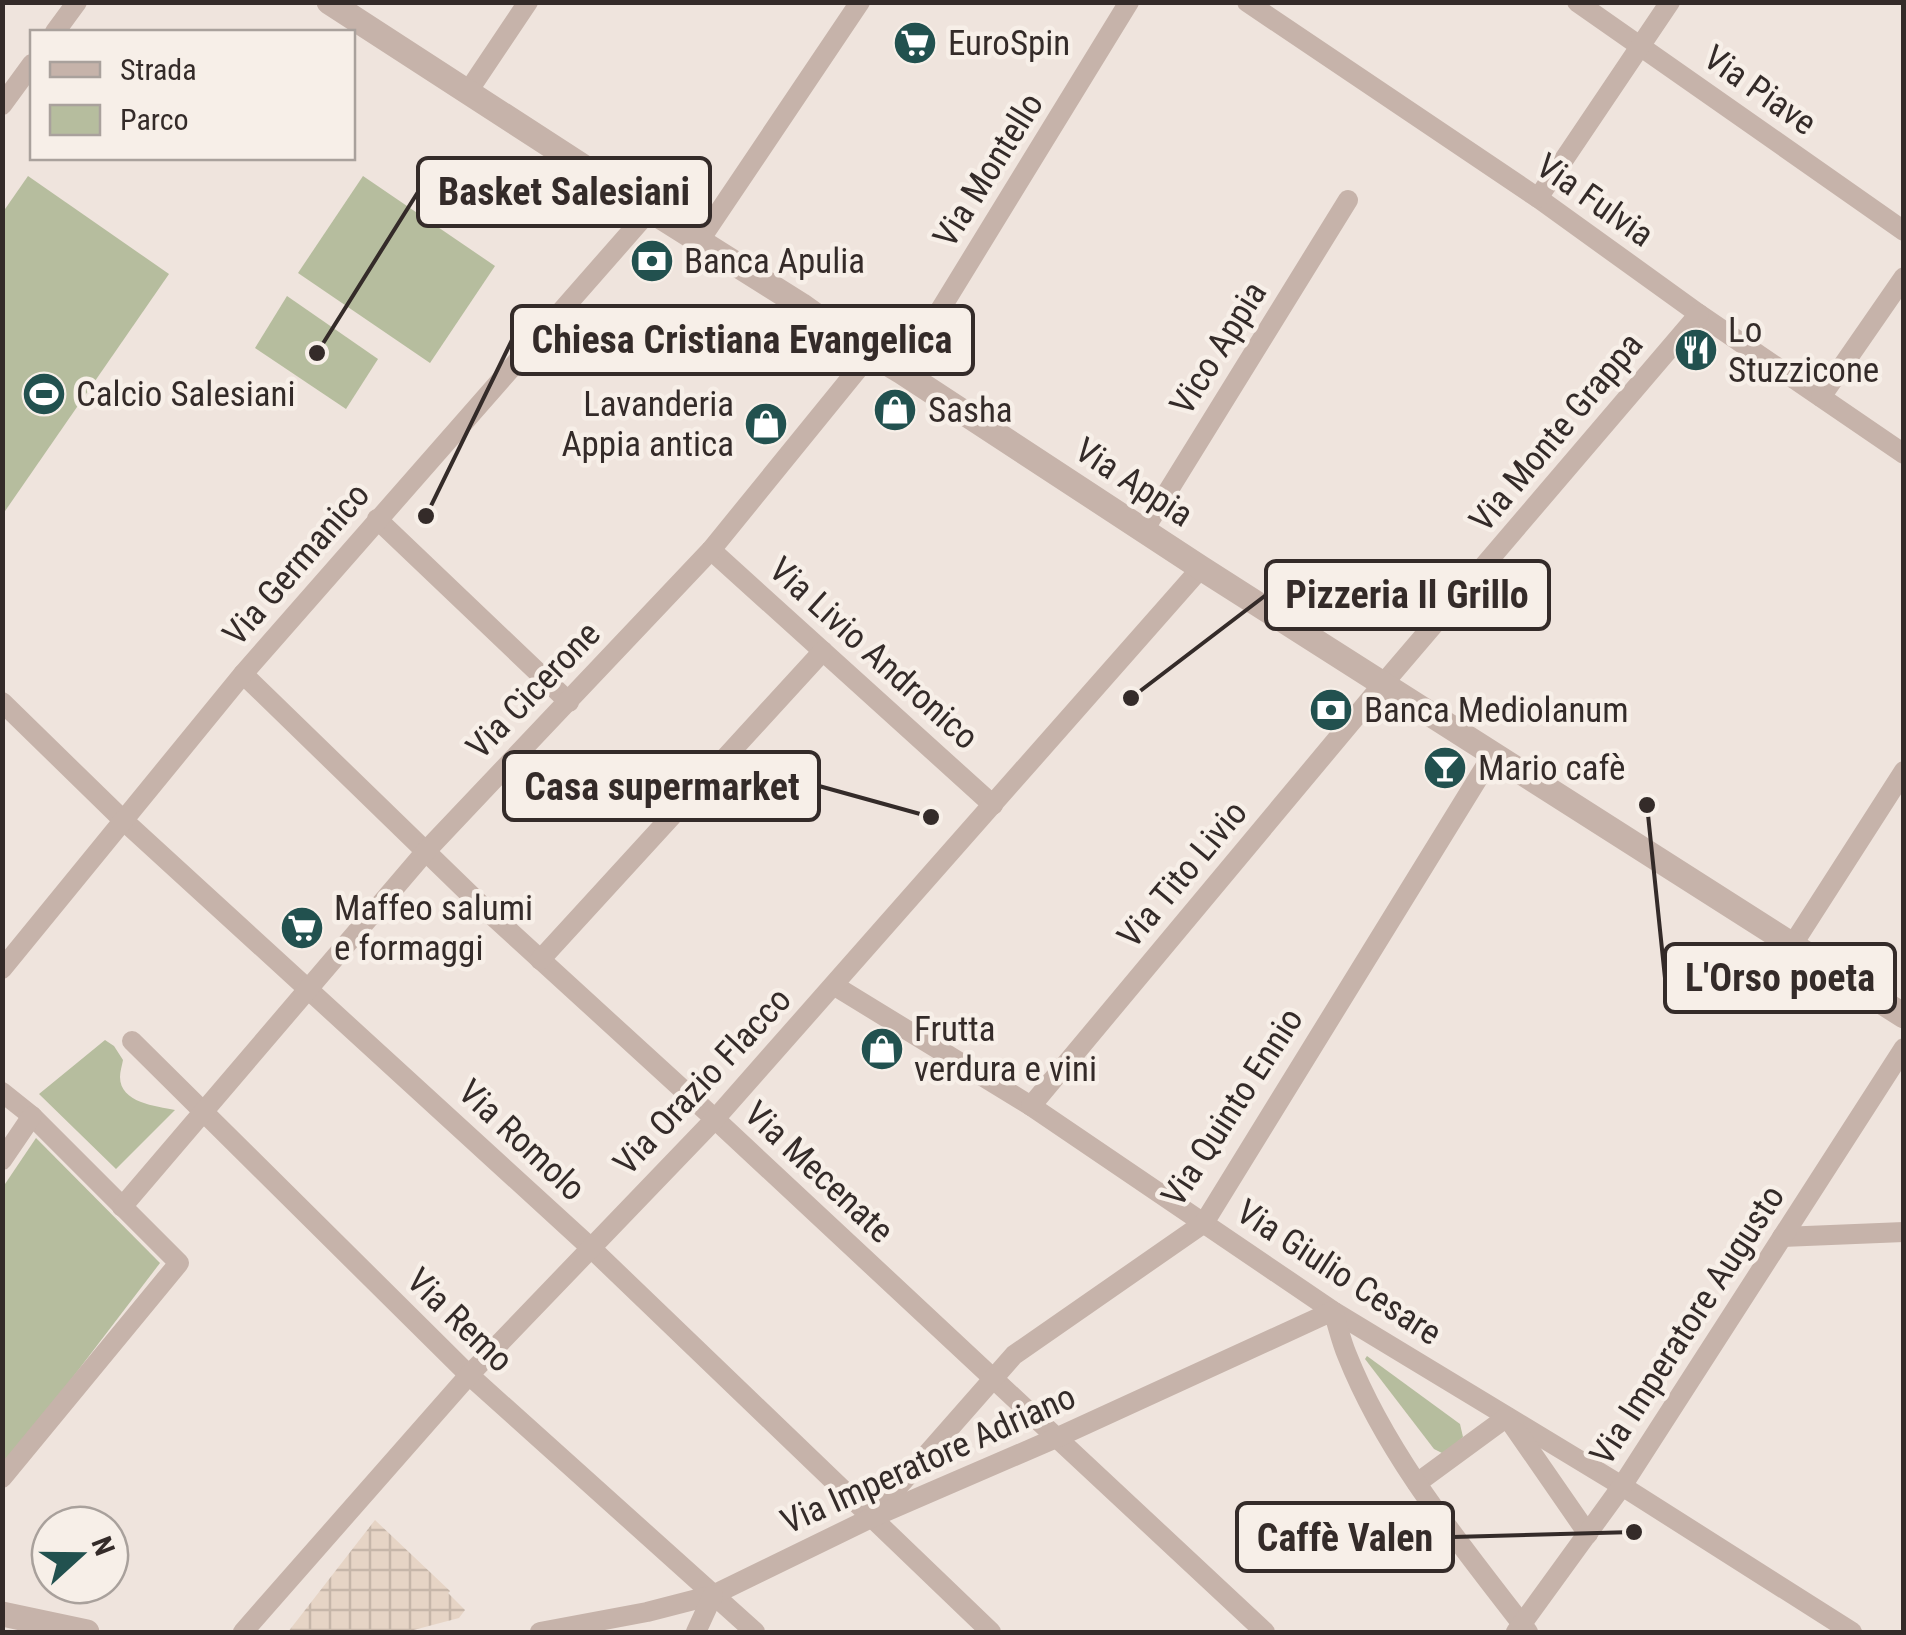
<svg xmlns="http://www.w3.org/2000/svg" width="1906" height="1635" font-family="'Roboto Condensed',sans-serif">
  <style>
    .green { fill: #b6bd9e }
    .plaza { fill: url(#plaza-grid) }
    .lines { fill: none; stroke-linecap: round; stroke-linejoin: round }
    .minor { stroke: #c6b3aa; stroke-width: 20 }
    .tertiary { stroke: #c6b3aa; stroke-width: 25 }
    .labels { text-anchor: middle; stroke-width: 9; stroke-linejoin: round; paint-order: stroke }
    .poi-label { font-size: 35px; fill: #342b29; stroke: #f7efe8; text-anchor: start }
    .street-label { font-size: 35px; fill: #342b29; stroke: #f7efe8 }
    .leader { fill: none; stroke: #342b29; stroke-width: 4 }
    .callout-dot { fill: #342b29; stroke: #f7efe8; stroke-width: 4 }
    .callout { fill: #f7efe8; stroke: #342b29; stroke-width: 4 }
    .callout-label { font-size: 38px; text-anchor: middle; font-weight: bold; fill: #342b29 }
  </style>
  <defs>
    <pattern id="plaza-grid" width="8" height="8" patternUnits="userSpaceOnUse" patternTransform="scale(2.5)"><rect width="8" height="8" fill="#e6d4c5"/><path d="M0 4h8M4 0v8" fill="none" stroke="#c6b6a9"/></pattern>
  </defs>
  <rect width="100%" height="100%" fill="#efe4dd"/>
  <g class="green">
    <path d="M28,176L169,274L3,514V212Z"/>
    <path d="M363,176L495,266L430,363L298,273Z"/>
    <path d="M287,296L378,359L346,409L255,348Z"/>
    <path d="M105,1040L114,1046L123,1060C122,1066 120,1071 120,1077C120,1103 156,1106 175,1110L116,1169L39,1094Z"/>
    <path d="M36,1138L160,1263L5,1466L3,1465V1187Z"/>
    <path d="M1367,1356L1460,1424L1463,1437L1444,1454L1434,1449L1365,1359Z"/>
  </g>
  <path class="plaza" d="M375,1520L450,1591L448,1593L465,1610L459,1618L406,1632H288Z"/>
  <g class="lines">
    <g class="minor">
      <path d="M1247,2L1538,198L1699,314L1904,454"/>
      <path d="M1577,2L1904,231"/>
      <path d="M55,32L77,2"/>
      <path d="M467,93L528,2"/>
      <path d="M2,105L32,64"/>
      <path d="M1538,198L1670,2"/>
      <path d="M700,240L860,2"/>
      <path d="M902,372L1129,2"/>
      <path d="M1821,397L1904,277"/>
      <path d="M377,519L569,702"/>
      <path d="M1144,530L1348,200"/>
      <path d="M711,550L993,805"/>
      <path d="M243,674L483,907L715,1119L1265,1632"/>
      <path d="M2,702L123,820L590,1247L991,1632"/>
      <path d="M1793,944L1904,771"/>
      <path d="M540,960L823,651"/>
      <path d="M2,969L243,674L650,210"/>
      <path d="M835,986L1031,1106L1333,1311L1622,1486L1852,1632"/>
      <path d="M132,1041L469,1375L755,1632"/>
      <path d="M2,1092L32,1116L179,1263L2,1478"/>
      <path d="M1031,1106L1383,684L1699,314"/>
      <path d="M2,1160L32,1116"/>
      <path d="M122,1207L426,851L711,550L871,353"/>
      <path d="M1782,1237L1904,1232"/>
      <path d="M1417,1483L1507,1417L1588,1534"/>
      <path d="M876,1512L1014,1355L1204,1223L1493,754"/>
      <path d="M243,1632L469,1375L715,1119L1201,568"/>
      <path d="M540,1632L647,1612L713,1595L871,1518L1056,1438L1333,1311C1338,1326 1341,1341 1347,1355C1388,1458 1462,1546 1528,1632"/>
      <path d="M696,1632L713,1595"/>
      <path d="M1516,1632L1622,1486L1904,1048"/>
    </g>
    <g class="tertiary">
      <path d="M329,2L650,210L801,305L857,345L902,372L1201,568L1904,1016"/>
      <path d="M2,1614L87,1632"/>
    </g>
  </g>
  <defs>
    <g id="supermarket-disc" transform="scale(2.25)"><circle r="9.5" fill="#22514f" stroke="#f7efe8"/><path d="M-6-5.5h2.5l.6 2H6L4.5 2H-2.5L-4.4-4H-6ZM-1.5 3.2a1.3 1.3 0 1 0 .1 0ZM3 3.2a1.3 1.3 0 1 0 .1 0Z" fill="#fff"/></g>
    <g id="bank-disc" transform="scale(2.25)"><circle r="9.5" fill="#22514f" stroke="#f7efe8"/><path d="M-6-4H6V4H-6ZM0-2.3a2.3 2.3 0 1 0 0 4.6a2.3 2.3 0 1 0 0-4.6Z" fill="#fff"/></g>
    <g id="restaurant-disc" transform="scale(2.25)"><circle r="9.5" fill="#22514f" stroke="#f7efe8"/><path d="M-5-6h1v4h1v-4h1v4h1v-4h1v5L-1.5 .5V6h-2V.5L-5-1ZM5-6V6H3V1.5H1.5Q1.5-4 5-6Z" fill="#fff"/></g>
    <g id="stadium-disc" transform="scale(2.25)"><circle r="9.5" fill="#22514f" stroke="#f7efe8"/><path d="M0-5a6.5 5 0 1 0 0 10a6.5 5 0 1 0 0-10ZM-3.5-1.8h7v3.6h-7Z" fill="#fff"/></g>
    <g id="shop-disc" transform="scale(2.25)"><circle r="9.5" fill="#22514f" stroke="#f7efe8"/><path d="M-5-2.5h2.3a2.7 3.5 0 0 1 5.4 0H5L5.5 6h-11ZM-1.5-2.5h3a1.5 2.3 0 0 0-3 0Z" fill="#fff"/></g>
    <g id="bar-disc" transform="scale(2.25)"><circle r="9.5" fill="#22514f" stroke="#f7efe8"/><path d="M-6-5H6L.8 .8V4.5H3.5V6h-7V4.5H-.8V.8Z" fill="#fff"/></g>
  </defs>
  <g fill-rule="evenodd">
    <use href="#supermarket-disc" x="915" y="43"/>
    <use href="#bank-disc" x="652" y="261"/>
    <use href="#restaurant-disc" x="1696" y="350"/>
    <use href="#stadium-disc" x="44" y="394"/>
    <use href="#shop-disc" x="895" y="410"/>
    <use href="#shop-disc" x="766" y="424"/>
    <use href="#bank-disc" x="1331" y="710"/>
    <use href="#bar-disc" x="1445" y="768"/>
    <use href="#supermarket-disc" x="302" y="928"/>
    <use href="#shop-disc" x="882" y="1049"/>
  </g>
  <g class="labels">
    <g class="poi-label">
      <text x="948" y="55">EuroSpin</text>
      <text x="684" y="273">Banca Apulia</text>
      <text x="1728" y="342">Lo<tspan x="1728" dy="40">Stuzzicone</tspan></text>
      <text x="76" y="406">Calcio Salesiani</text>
      <text x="734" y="416" text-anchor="end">Lavanderia<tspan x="734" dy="40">Appia antica</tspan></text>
      <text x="928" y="422">Sasha</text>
      <text x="1364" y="722">Banca Mediolanum</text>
      <text x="1478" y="780">Mario cafè</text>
      <text x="334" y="920">Maffeo salumi<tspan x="334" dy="40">e formaggi</tspan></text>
      <text x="914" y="1041">Frutta<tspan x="914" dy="40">verdura e vini</tspan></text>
    </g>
    <g class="street-label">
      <text transform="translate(1760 90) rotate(35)" y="12">Via Piave</text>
      <text transform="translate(988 170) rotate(-58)" y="12">Via Montello</text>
      <text transform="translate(1595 200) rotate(35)" y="12">Via Fulvia</text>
      <text transform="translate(1218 348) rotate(-58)" y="12">Vico Appia</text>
      <text transform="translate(1556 432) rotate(-50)" y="12">Via Monte Grappa</text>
      <text transform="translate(1134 482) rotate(33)" y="12">Via Appia</text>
      <text transform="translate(296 564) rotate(-49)" y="12">Via Germanico</text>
      <text transform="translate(874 653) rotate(42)" y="12">Via Livio Andronico</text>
      <text transform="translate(533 690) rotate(-46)" y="12">Via Cicerone</text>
      <text transform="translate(1182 874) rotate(-50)" y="12">Via Tito Livio</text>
      <text transform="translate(702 1081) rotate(-47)" y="12">Via Orazio Flacco</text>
      <text transform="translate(1232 1107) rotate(-57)" y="12">Via Quinto Ennio</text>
      <text transform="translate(522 1140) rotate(43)" y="12">Via Romolo</text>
      <text transform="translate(819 1172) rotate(43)" y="12">Via Mecenate</text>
      <text transform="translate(1339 1272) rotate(33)" y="12">Via Giulio Cesare</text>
      <text transform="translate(460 1320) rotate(44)" y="12">Via Remo</text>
      <text transform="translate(1687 1325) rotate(-57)" y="12">Via Imperatore Augusto</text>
      <text transform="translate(928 1459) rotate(-24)" y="12">Via Imperatore Adriano</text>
    </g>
  </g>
  <path class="leader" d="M317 353L418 192M426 516L512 340M1131 698L1266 595M931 817L819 786M1647 805L1665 978M1634 1532L1453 1537"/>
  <g class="callout-dot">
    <circle cx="317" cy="353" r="10"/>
    <circle cx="426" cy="516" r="10"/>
    <circle cx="1131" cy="698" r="10"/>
    <circle cx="931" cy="817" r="10"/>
    <circle cx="1647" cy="805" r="10"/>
    <circle cx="1634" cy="1532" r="10"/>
  </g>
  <g class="callout">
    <rect x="418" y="158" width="292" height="68" rx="10"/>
    <rect x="512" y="306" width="461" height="68" rx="10"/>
    <rect x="1266" y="561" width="283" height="68" rx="10"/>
    <rect x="504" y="752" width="315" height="68" rx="10"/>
    <rect x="1665" y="944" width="230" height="68" rx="10"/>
    <rect x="1237" y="1503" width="216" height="68" rx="10"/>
  </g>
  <g class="callout-label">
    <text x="564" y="205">Basket Salesiani</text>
    <text x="742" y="353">Chiesa Cristiana Evangelica</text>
    <text x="1407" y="608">Pizzeria Il Grillo</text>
    <text x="662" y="800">Casa supermarket</text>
    <text x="1780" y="991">L'Orso poeta</text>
    <text x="1345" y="1551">Caffè Valen</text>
  </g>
  <rect width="1906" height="1635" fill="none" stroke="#342b29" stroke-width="10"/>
  <rect x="30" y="30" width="325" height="130" fill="#f7efe8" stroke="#a9a19c" stroke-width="2.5"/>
  <rect x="50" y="62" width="50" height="15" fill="#c6b3aa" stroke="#a9a19c" stroke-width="2.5"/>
  <text x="120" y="80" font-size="30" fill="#342b29">Strada</text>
  <rect x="50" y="105" width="50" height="30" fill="#b6bd9e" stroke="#a9a19c" stroke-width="2.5"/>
  <text x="120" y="130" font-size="30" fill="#342b29">Parco</text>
  <g transform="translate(80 1555) rotate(69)"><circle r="48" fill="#f7efe8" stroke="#a9a19c" stroke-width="2.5"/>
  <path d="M0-8L18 38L0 25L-18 38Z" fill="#22514f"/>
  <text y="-15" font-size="28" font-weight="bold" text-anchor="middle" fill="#342b29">N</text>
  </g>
</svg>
